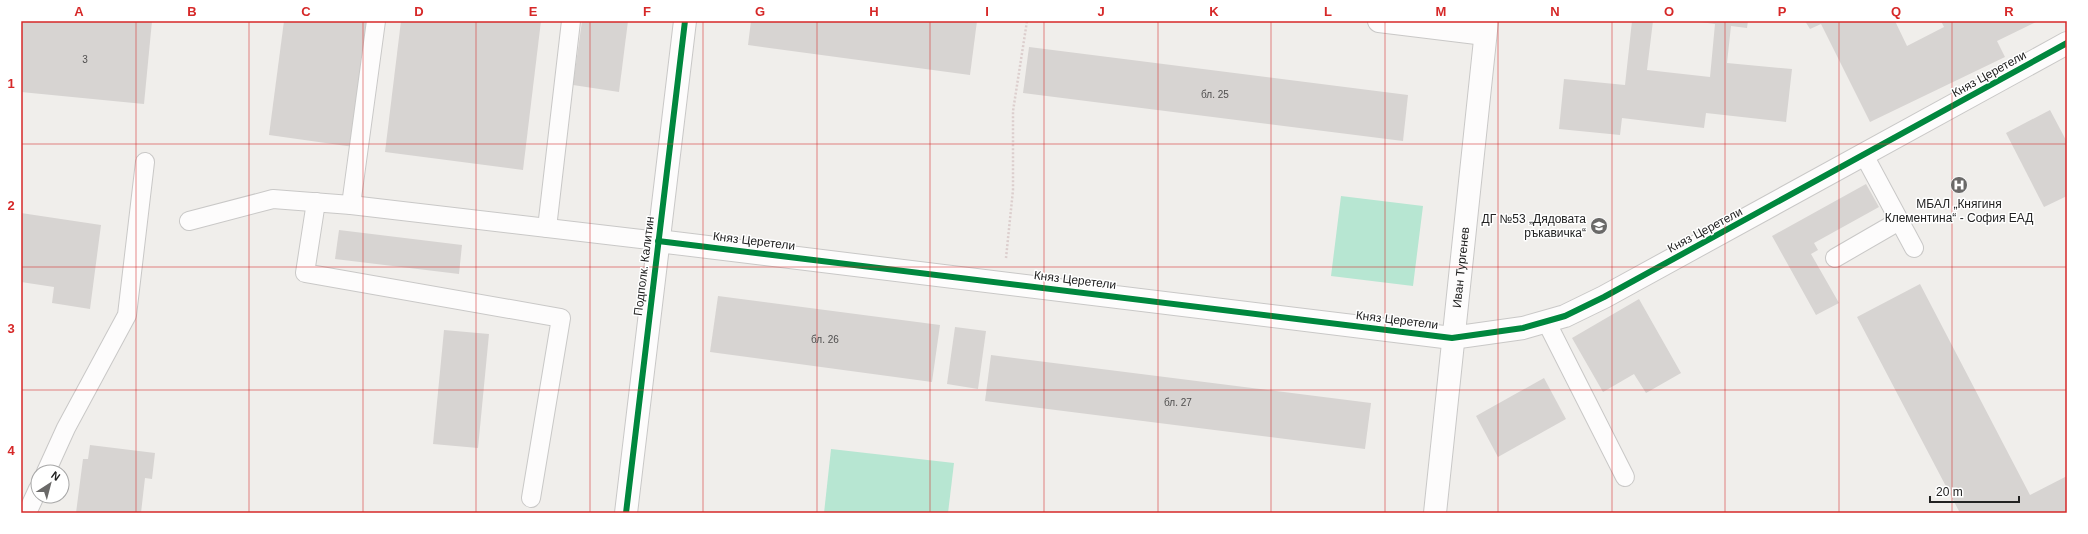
<svg xmlns="http://www.w3.org/2000/svg" width="2088" height="534" font-family="Arial,sans-serif">
  <style>
    .pitch { fill: #b7e6d2 }
    .building { fill: #d7d4d2 }
    .lines { fill: none; stroke-linecap: round; stroke-linejoin: round }
    .service-casing { stroke: #c9c8c7; stroke-width: 20 }
    .minor-casing { stroke: #c9c8c7; stroke-width: 24 }
    .tertiary-casing { stroke: #c9c8c7; stroke-width: 24 }
    .path { stroke: #dccecd; stroke-width: 2.5; stroke-dasharray: 2 2; stroke-linecap: butt }
    .service { stroke: #fdfcfc; stroke-width: 18 }
    .minor { stroke: #fdfcfc; stroke-width: 22 }
    .tertiary { stroke: #fdfcfc; stroke-width: 22 }
    .cycleway-casing { stroke: #fff; stroke-width: 8 }
    .cycleway { stroke: #00873e; stroke-width: 6 }
    .grid { fill: none; stroke: #d62828; stroke-width: 1; stroke-opacity: 0.55 }
    .labels { text-anchor: middle; stroke-width: 3; stroke-linejoin: round; paint-order: stroke }
    .number-label { font-size: 10px; fill: #4f4e4e }
    .street-label { font-size: 12px; fill: #222; stroke: #fff }
    .poi-label { font-size: 12px; fill: #222; stroke: #fff }
    .neatline { fill: none; stroke: #d62828; stroke-width: 1.5 }
    .grid-label { font-size: 13px; text-anchor: middle; font-weight: bold; fill: #d62828 }
  </style>
  <rect width="100%" height="100%" fill="#f0eeeb"/>
  <g class="pitch">
    <path d="M1341,196L1423,206L1413,286L1331,276Z"/>
    <path d="M831,449L954,463L948,513H824Z"/>
  </g>
  <g class="building">
    <path d="M21,21H152L144,104L21,92Z"/>
    <path d="M284,21H370L354,147L269,135Z"/>
    <path d="M401,21H541L523,170L385,152Z"/>
    <path d="M582,21H628L619,92L573,85Z"/>
    <path d="M751,21H977L970,75L748,45Z"/>
    <path d="M1632,21H1653L1647,70L1710,77L1715,24L1693,21H1748L1747,28L1731,26L1727,63L1792,69L1786,122L1706,113L1704,128L1622,118L1620,135L1559,129L1564,79L1625,85Z"/>
    <path d="M1805,21H1895L1907,46L1944,27L1941,21H2038L1997,41L2005,57L1870,122L1821,24L1810,29Z"/>
    <path d="M1029,47L1408,95L1403,141L1023,93Z"/>
    <path d="M2050,110L2067,142V196L2044,207L2006,133Z"/>
    <path d="M1866,184L1879,207L1814,243L1818,250L1811,254L1839,303L1816,315L1772,236Z"/>
    <path d="M21,213L101,225L90,309L52,303L54,287L21,282Z"/>
    <path d="M339,230L462,245L459,274L335,259Z"/>
    <path d="M1920,284L2030,495L2067,476V513H1960L1857,317Z"/>
    <path d="M718,296L940,325L932,382L710,352Z"/>
    <path d="M1639,299L1681,373L1646,393L1634,374L1603,392L1572,338Z"/>
    <path d="M955,327L986,331L978,389L947,384Z"/>
    <path d="M444,330L489,334L478,448L433,444Z"/>
    <path d="M991,355L1371,403L1365,449L985,401Z"/>
    <path d="M1544,378L1566,419L1498,457L1476,416Z"/>
    <path d="M90,445L155,453L152,479L145,478L141,513H76L83,459H88Z"/>
  </g>
  <g class="lines">
    <g class="service-casing">
      <g id="service">
        <path d="M1864,155L1914,248"/>
        <path d="M316,202L305,273L561,318L531,498"/>
        <path d="M351,205L376,21"/>
        <path d="M189,221L273,199L351,205L658,241"/>
        <path d="M547,228L571,21"/>
        <path d="M1835,258L1899,221"/>
        <path d="M1546,321L1625,477"/>
        <path d="M46,472L66,428L127,315L145,162"/>
        <path d="M27,513L38,489"/>
      </g>
    </g>
    <g class="minor-casing">
      <g id="minor">
        <path d="M1379,21L1485,34"/>
        <path d="M658,241L1452,338L1523,328L1565,316L1604,297L2067,43"/>
        <path id="s1" d="M1435,513L1487,21"/>
      </g>
    </g>
    <g class="tertiary-casing">
      <path id="tertiary" d="M626,513L685,21"/>
    </g>
    <path class="path" d="M1006,258L1013,190V111L1027,21"/>
    <use href="#service" class="service"/>
    <use href="#minor" class="minor"/>
    <use href="#tertiary" class="tertiary"/>
    <g class="cycleway-casing">
      <g id="cycleway">
        <path d="M658,241L1452,338L1523,328L1565,316L1604,297L2067,43"/>
        <path d="M626,513L685,21"/>
      </g>
    </g>
    <use href="#cycleway" class="cycleway"/>
  </g>
  <path class="grid" d="M136,21V513M249,21V513M363,21V513M476,21V513M590,21V513M703,21V513M817,21V513M930,21V513M1044,21V513M1158,21V513M1271,21V513M1385,21V513M1498,21V513M1612,21V513M1725,21V513M1839,21V513M1952,21V513M21,144H2067M21,267H2067M21,390H2067"/>
  <defs>
    <g id="hospital-disc" transform="scale(0.9)"><circle r="9.5" fill="#6a6968" stroke="#fff"/><path d="M-5-5h3v3.5h4V-5h3V5h-3V1.5h-4V5h-3Z" fill="#fff"/></g>
    <g id="school-disc" transform="scale(0.9)"><circle r="9.5" fill="#6a6968" stroke="#fff"/><path d="M0-5L7-2L0 1L-7-2ZM-4 1L0 2.5L4 1V4Q0 6-4 4Z" fill="#fff"/></g>
  </defs>
  <g fill-rule="evenodd">
    <use href="#hospital-disc" x="1959" y="185"/>
    <use href="#school-disc" x="1599" y="226"/>
  </g>
  <g class="labels">
    <g class="number-label">
      <text x="85" y="63">3</text>
      <text x="1215" y="98">бл. 25</text>
      <text x="825" y="343">бл. 26</text>
      <text x="1178" y="406">бл. 27</text>
    </g>
    <g class="street-label">
      <text transform="translate(1989 74) rotate(-29)" y="4">Княз Церетели</text>
      <text transform="translate(1705 230) rotate(-28)" y="4">Княз Церетели</text>
      <text transform="translate(754 241) rotate(7)" y="4">Княз Церетели</text>
      <text transform="translate(644 266) rotate(-83)" y="4">Подполк. Калитин</text>
      <text dy="4" stroke="none"><textPath href="#s1" startOffset="247">Иван Тургенев</textPath></text>
      <text transform="translate(1075 280) rotate(7)" y="4">Княз Церетели</text>
      <text transform="translate(1397 320) rotate(7)" y="4">Княз Церетели</text>
    </g>
    <g class="poi-label">
      <text x="1959" y="208">МБАЛ „Княгиня<tspan x="1959" dy="14">Клементина“ - София ЕАД</tspan></text>
      <text x="1586" y="223" text-anchor="end">ДГ №53 „Дядовата<tspan x="1586" dy="14">ръкавичка“</tspan></text>
    </g>
  </g>
  <rect width="2088" height="534" fill="none" stroke="#ffffff" stroke-width="44"/>
  <g transform="translate(50 484) rotate(36)"><circle r="19" fill="#ffffff" stroke="#a7a7a7"/>
  <path d="M0-3L7 15L0 10L-7 15Z" fill="#6a6968"/>
  <text y="-6" font-size="11" font-weight="bold" text-anchor="middle" fill="#222222">N</text>
  </g>
  <path d="M1930 496v6h89v-6" fill="none" stroke="#222222" stroke-width="2"/>
  <text x="1936" y="496" font-size="12" fill="#222222" stroke="#ffffff" stroke-width="3" paint-order="stroke">20 m</text>
  <rect x="22" y="22" width="2044" height="490" class="neatline"/>
  <g class="grid-label">
    <text x="79" y="16">A</text>
    <text x="192" y="16">B</text>
    <text x="306" y="16">C</text>
    <text x="419" y="16">D</text>
    <text x="533" y="16">E</text>
    <text x="647" y="16">F</text>
    <text x="760" y="16">G</text>
    <text x="874" y="16">H</text>
    <text x="987" y="16">I</text>
    <text x="1101" y="16">J</text>
    <text x="1214" y="16">K</text>
    <text x="1328" y="16">L</text>
    <text x="1441" y="16">M</text>
    <text x="1555" y="16">N</text>
    <text x="1669" y="16">O</text>
    <text x="1782" y="16">P</text>
    <text x="1896" y="16">Q</text>
    <text x="2009" y="16">R</text>
    <text x="11" y="88">1</text>
    <text x="11" y="210">2</text>
    <text x="11" y="333">3</text>
    <text x="11" y="455">4</text>
  </g>
</svg>
